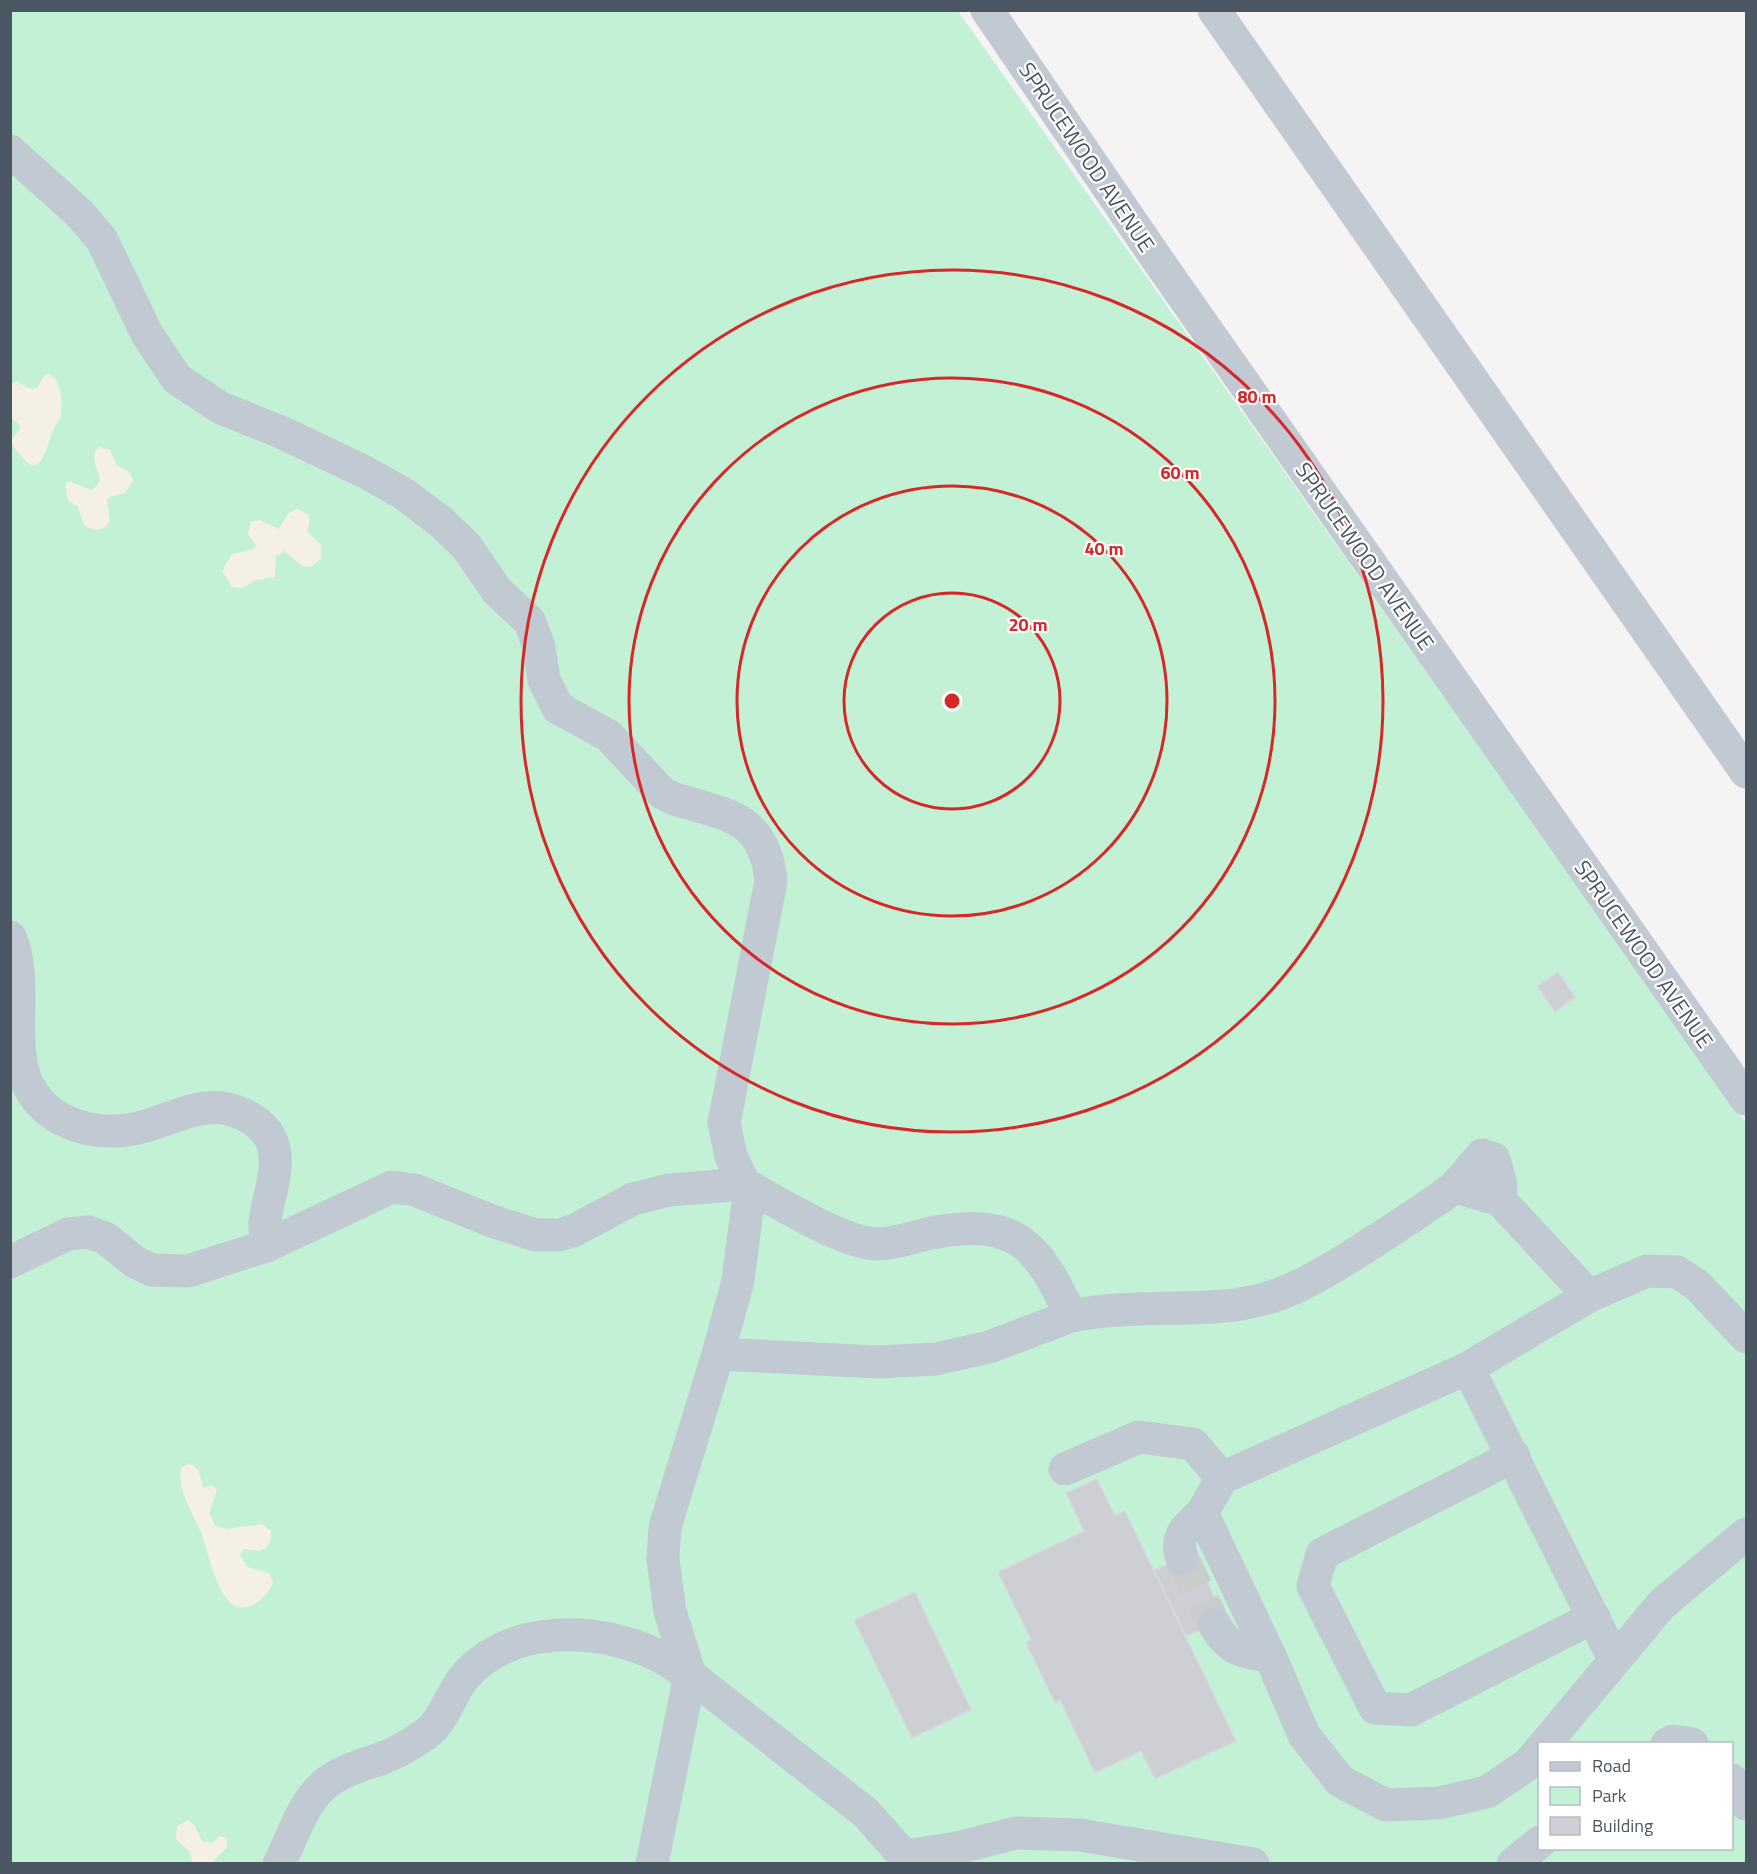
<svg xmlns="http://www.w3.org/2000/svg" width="1757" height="1874" font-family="'Titillium Web',sans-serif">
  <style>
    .green { fill: #c3f1d5; fill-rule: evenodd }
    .sand { fill: #f5f0e5 }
    .building { fill: #cdcfd5; stroke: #d7d9de; stroke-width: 1.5 }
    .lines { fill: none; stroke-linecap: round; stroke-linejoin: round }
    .minor-tunnel { stroke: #caccce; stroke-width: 33; stroke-dasharray: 33 16; stroke-linecap: butt }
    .minor { stroke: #c1cad2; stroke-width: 33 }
    .ring { fill: none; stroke: #d62828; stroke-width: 3 }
    .labels { text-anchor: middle; stroke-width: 4.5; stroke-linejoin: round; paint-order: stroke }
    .street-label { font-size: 22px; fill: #4a5661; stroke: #fff }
    .centre { fill: #d62828; stroke: #fff; stroke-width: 3 }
    .ring-label { font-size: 18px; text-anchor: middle; font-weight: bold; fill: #d62828; stroke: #fff; stroke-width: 4.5; stroke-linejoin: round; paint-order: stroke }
  </style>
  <rect width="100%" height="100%" fill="#f5f3f3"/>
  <path class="green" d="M11,11H958L1746,1123V1863H11ZM1540,1744H1732V1848H1540Z"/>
  <g class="sand">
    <path d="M50,374C62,382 63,404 61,418C48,431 51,450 38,464L30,465L14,448L11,440L20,429L19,424L11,418V385L16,381L30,389L37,388L45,375Z"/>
    <path d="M98,447L110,450L117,465L130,473L133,481L125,493L110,497L107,500L110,521C103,532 93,531 84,525L78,507L68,500L65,485L69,481L91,490L97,486L100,479C98,467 89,459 98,447Z"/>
    <path d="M297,509L307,514L310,520L307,532L321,545V559L310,567L303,566L284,551L276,557L275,577L257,580L242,588L232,587L222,571L232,554L254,549L256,545L248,534L251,522L259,520L279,529L289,513Z"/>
    <path d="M190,1463L199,1471L203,1488L212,1485L217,1490L209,1513L215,1526L228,1529L262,1524L271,1531V1539L266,1548L259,1551L244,1549L240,1555L247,1567L269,1573L273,1582C270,1590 264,1598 256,1603C221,1626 210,1556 202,1535C195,1515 174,1487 182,1467Z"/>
    <path d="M188,1820L195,1826L202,1841L212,1843L220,1836L226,1838L227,1847L212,1863H193L189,1851L176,1839L177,1826Z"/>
  </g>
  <g class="building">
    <path d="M1558,972L1575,997L1555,1012L1537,986Z"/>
    <path d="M1097,1479L1115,1516L1125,1511L1236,1741L1155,1779L1141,1751L1095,1773L1060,1700L1055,1703L1026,1643L1031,1640L998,1572L1084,1531L1066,1493Z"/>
    <path d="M1195,1553L1224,1620L1186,1636L1154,1570Z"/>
    <path d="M915,1592L971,1710L912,1738L854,1620Z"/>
  </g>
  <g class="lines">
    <path class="minor-tunnel" d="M1182,1558L1214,1624"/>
    <g class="minor">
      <path d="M987,10L1159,262L1746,1099"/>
      <path d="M1214,10L1746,772"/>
      <path d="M10,151L79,213L102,240L147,334L177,379L221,408L283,433L365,472L404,494L441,522L467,547L497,591L530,622L539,647L544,680L558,708L609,736L662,793L672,798C726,816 764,814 771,881L724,1123L731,1156L744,1184L669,1190L633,1199L575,1230L559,1235H536L492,1221L415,1190L392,1187L266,1246L188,1271L152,1270L135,1262L105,1238L88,1232L68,1234L10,1262"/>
      <path d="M10,937C31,985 5,1050 32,1092C53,1125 96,1136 133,1129C158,1125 182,1110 207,1108C231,1105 263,1119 272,1142C282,1168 267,1197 265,1223C265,1230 266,1238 266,1246"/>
      <path d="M1455,1187L1482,1155L1494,1159L1501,1185L1500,1200"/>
      <path d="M1071,1316L989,1347L936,1359L877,1362L718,1354L738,1281L749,1195L744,1184C777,1201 841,1243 877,1244C895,1244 913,1237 931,1233C1015,1217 1037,1243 1071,1316C1125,1305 1180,1311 1235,1305C1284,1299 1323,1274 1364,1248C1395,1228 1425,1209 1455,1187L1500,1200L1589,1296"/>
      <path d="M1468,1368L1614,1659"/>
      <path d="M1514,1456L1322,1554L1313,1586L1375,1708L1411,1710L1594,1617"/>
      <path d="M1065,1469L1139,1437L1193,1444L1222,1478"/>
      <path d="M1182,1558C1174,1537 1187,1526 1202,1513"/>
      <path d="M1214,1624C1229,1650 1242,1653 1270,1656"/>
      <path d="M690,1675L670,1611L663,1559L665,1527L718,1354"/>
      <path d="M1545,1744L1662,1604L1746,1534"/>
      <path d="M1667,1744L1673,1741L1692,1744"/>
      <path d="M1540,1750L1527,1765L1487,1792L1439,1803L1386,1805L1340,1781L1304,1735L1270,1656L1202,1513L1222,1478L1468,1368L1589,1296L1647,1271L1677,1272L1697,1285L1746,1337"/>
      <path d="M1732,1780L1746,1804"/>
      <path d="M906,1856L957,1848L1016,1833L1080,1835L1253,1864"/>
      <path d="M279,1864C293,1837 301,1805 324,1785C342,1769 369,1764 390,1755C402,1750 415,1741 426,1734C445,1720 451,1691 467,1674C515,1624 596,1627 655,1654C667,1660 679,1668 690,1675"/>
      <path d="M652,1864L690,1675L866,1813L911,1864"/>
      <path d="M1513,1864L1540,1842"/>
    </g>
  </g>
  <g class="ring">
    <circle cx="952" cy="701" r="108"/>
    <circle cx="952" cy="701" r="215"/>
    <circle cx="952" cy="701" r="323"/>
    <circle cx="952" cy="701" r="431"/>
  </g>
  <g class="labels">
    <g class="street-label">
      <text transform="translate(1087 157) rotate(56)" y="8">SPRUCEWOOD AVENUE</text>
      <text transform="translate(1365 556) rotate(55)" y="8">SPRUCEWOOD AVENUE</text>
      <text transform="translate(1644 954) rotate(55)" y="8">SPRUCEWOOD AVENUE</text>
    </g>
  </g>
  <circle cx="952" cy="701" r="9" class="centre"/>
  <g class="ring-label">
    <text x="1257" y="403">80 m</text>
    <text x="1180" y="479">60 m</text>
    <text x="1104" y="555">40 m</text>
    <text x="1028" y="631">20 m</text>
  </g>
  <rect width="1757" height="1874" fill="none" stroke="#4a5661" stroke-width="24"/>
  <rect x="1538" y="1742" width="195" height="108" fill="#ffffff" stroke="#b7bbc0" stroke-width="1.5"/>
  <rect x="1550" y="1762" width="30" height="9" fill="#c1cad2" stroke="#b7bbc0" stroke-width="1.5"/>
  <text x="1592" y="1772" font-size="18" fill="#4a5661">Road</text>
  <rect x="1550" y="1787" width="30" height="18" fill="#c3f1d5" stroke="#b7bbc0" stroke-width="1.5"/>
  <text x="1592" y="1802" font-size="18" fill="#4a5661">Park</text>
  <rect x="1550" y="1817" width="30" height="18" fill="#cdcfd5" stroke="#b7bbc0" stroke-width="1.5"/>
  <text x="1592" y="1832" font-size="18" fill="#4a5661">Building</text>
</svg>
